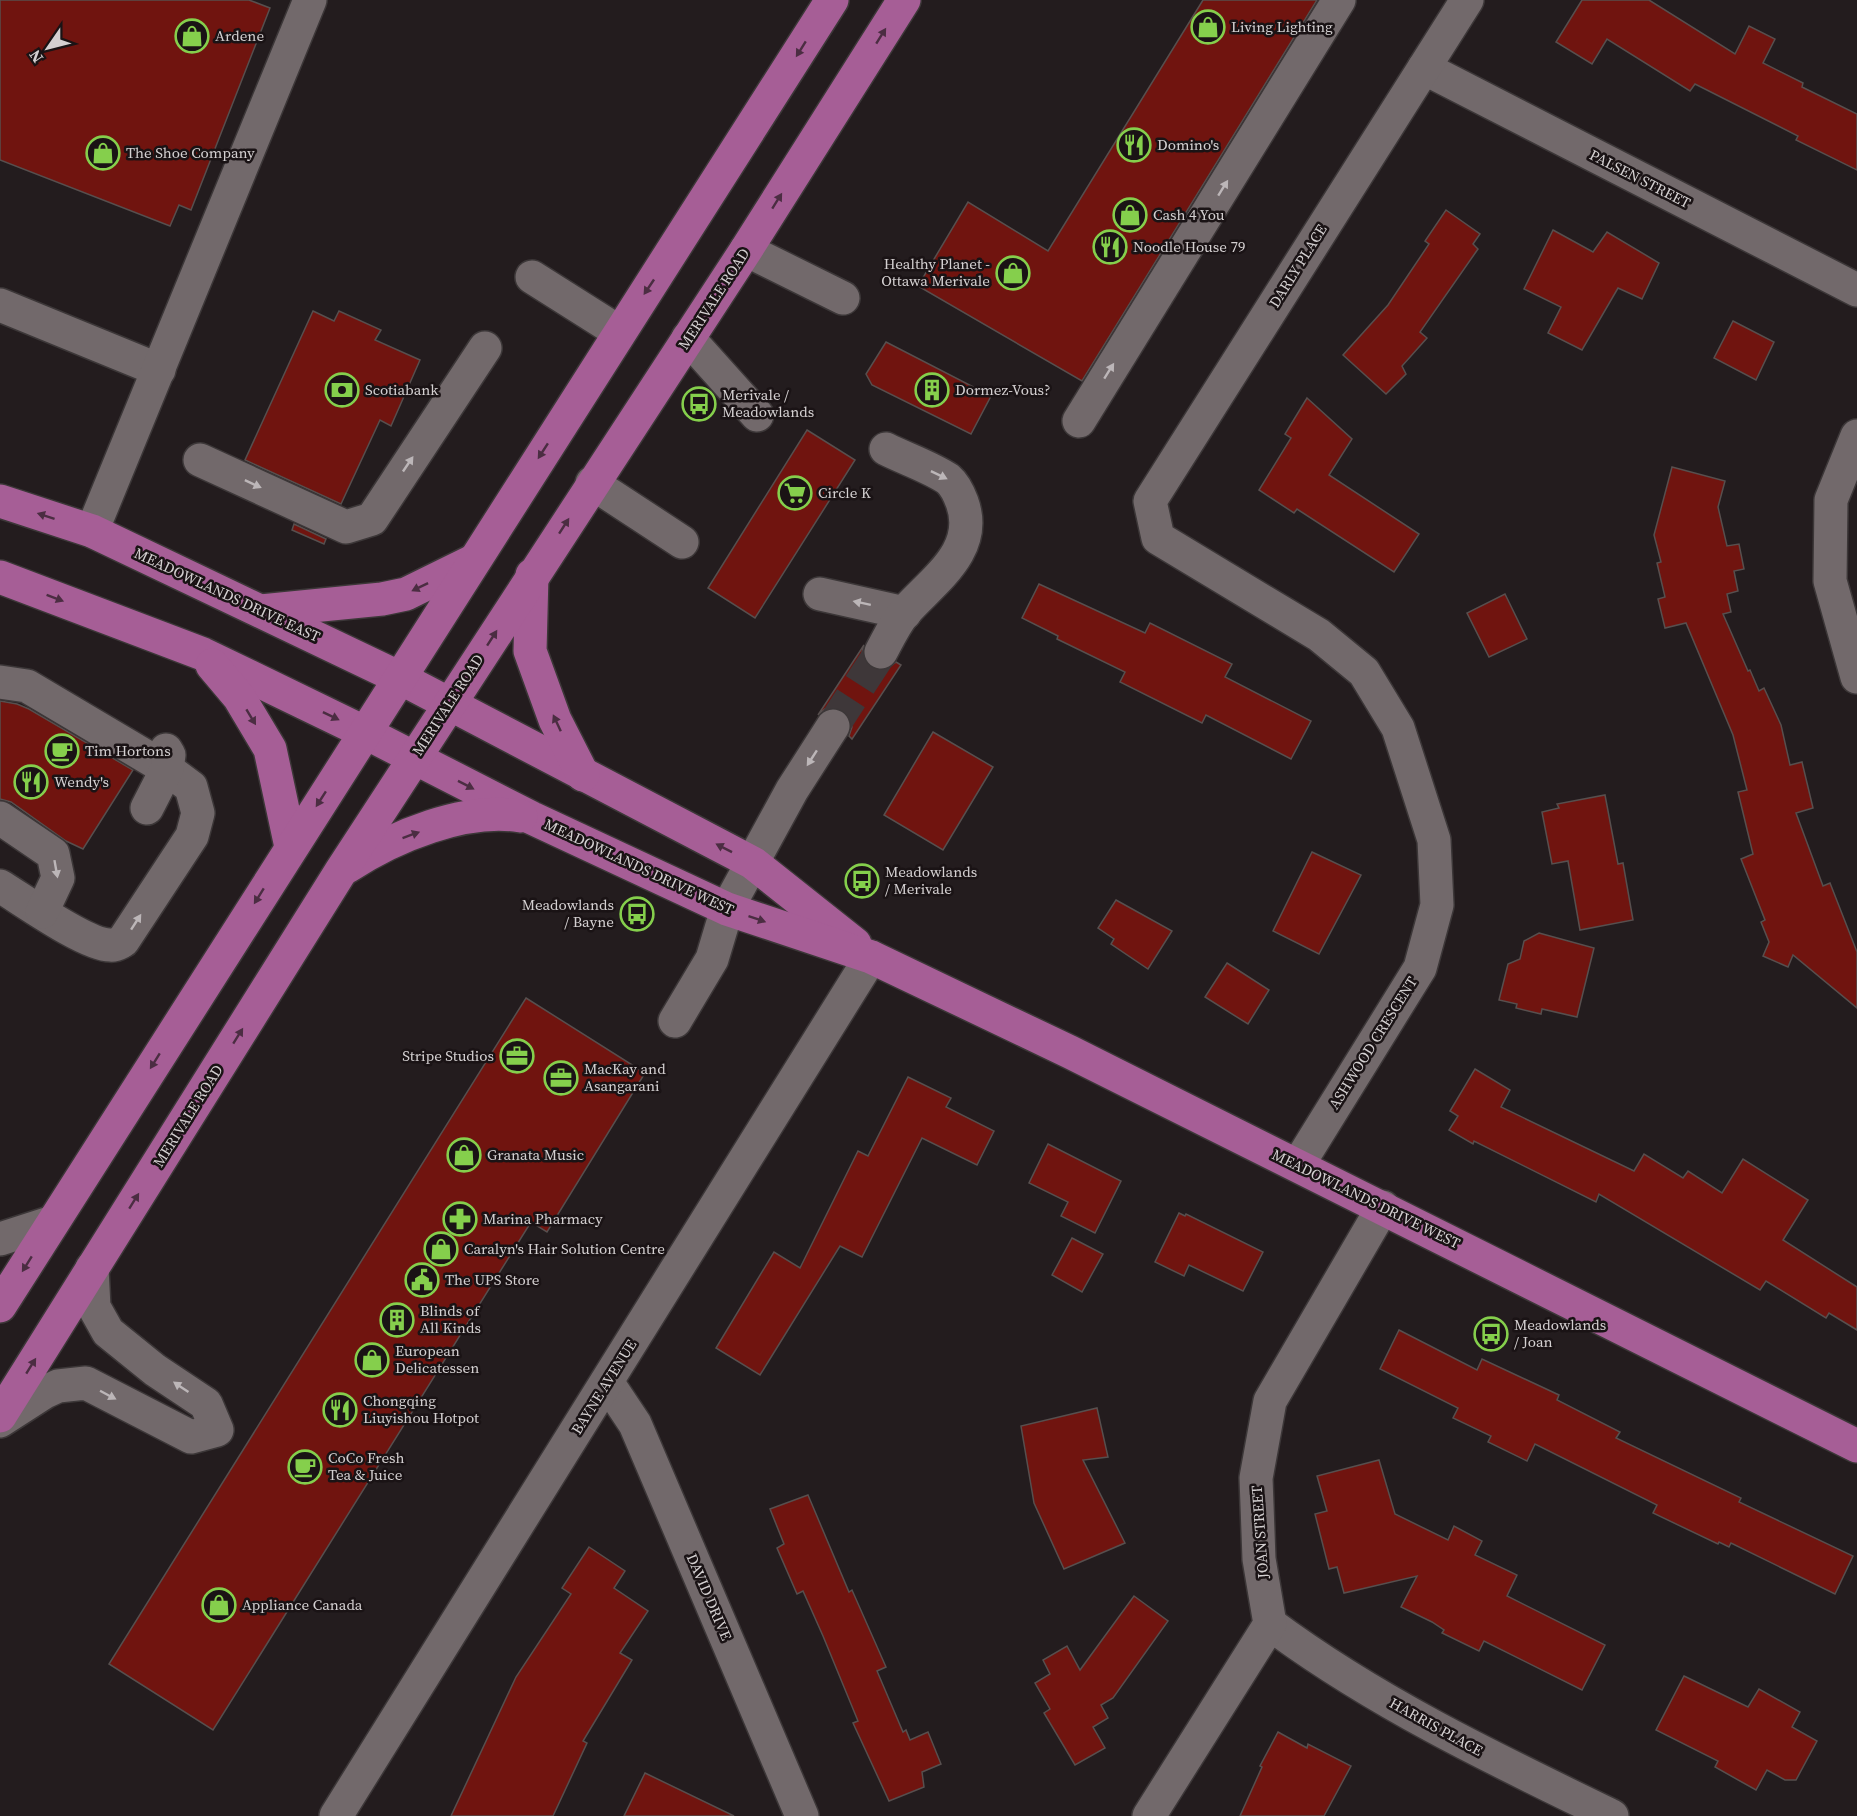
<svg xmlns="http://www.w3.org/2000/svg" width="1857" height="1816" font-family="'Source Serif 4',serif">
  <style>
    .building { fill: #70140f; stroke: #574f4e; stroke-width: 1.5 }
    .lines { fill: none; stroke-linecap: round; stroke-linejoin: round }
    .minor-tunnel { stroke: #3e3739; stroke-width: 33; stroke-dasharray: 33 16; stroke-linecap: butt }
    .minor-casing { stroke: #3c3738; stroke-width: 36 }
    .major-casing { stroke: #3c3738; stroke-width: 36 }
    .minor { stroke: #72696b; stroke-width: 33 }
    .major { stroke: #a65e96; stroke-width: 33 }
    .oneway { fill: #4b2d42 }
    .oneway2 { fill: #bcb6b8 }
    .labels { text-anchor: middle; stroke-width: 5; stroke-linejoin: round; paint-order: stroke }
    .poi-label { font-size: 15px; fill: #d4d0d1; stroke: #1a1315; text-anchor: start }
    .street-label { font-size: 15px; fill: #d4d0d1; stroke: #1a1315 }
  </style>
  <rect width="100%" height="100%" fill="#231c1e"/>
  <g class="building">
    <path d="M0,0H249L270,8L191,210L179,205L170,226L0,160Z"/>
    <path d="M1203,0H1317L1082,381L918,286L968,202L1048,251Z"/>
    <path d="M1582,0H1649L1735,54L1749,26L1775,39L1763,63L1803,83L1802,87L1857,114V170L1796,140L1798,136L1695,84L1690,91L1607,39L1592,64L1556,42Z"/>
    <path d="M1446,210L1480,234L1473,244L1478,249L1420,332L1427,338L1402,366L1406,374L1386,394L1343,355L1388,305L1429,244L1425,241Z"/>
    <path d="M1553,230L1593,252L1607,232L1659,263L1642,299L1618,288L1582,350L1548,333L1561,307L1524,289Z"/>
    <path d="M313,311L334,321L339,311L381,330L375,340L420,360L391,426L380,420L341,504L245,460Z"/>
    <path d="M1733,321L1774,342L1756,380L1714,358Z"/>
    <path d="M886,342L991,396L971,434L872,385L866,374Z"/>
    <path d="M1307,398L1352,439L1329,475L1419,534L1394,572L1297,509L1294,513L1259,490L1291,438L1285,434Z"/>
    <path d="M807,430L855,460L755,618L708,588Z"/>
    <path d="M1672,467L1725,481L1718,507L1727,546L1739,544L1744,569L1734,571L1738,591L1727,594L1731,612L1723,614L1748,671L1750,670L1759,691L1764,688L1781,725L1790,765L1802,762L1813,808L1796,813L1823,886L1830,883L1857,952V1008L1793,955L1788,967L1763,956L1769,942L1761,922L1765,920L1741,859L1753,854L1738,792L1747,790L1733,735L1686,623L1665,628L1658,599L1665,597L1657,563L1661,562L1654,535Z"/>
    <path d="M294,524L326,539L324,544L292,530Z"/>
    <path d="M1039,584L1145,633L1150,623L1232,664L1225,677L1311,721L1291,759L1206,715L1202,723L1120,682L1125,672L1057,639L1058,636L1022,618Z"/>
    <path d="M1505,594L1527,639L1489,657L1467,613Z"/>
    <path d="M864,645L862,653L865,661L872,668L882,671L896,662L901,665L852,739L849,736L852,727L850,718L844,711L833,707L825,709L818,715Z"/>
    <path d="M0,701L17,704L29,709L133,770L83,849L66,841L11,802L0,799Z"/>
    <path d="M933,732L993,767L943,850L884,815Z"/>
    <path d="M1605,795L1618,864L1623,863L1633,920L1580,930L1568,861L1552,864L1542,812L1559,808L1557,804Z"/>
    <path d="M1312,852L1361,875L1319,954L1273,931Z"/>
    <path d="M1116,900L1172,931L1148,969L1111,944L1114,939L1098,928Z"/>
    <path d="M1539,933L1594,948L1577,1017L1542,1009L1541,1014L1516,1008L1517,1004L1499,1000L1508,964L1520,959L1524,941Z"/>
    <path d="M1227,963L1269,990L1248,1024L1205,997Z"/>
    <path d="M526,998L645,1073L547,1232L531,1222L213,1730L109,1664Z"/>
    <path d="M1475,1069L1510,1090L1501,1107L1634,1171L1644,1154L1683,1178L1688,1171L1722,1193L1743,1159L1808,1200L1783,1240L1857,1287V1330L1829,1313L1826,1318L1766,1281L1760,1290L1599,1194L1596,1202L1474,1141L1473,1144L1449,1130L1458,1116L1450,1111Z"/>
    <path d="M908,1077L951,1098L946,1107L994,1131L977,1165L922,1138L862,1257L840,1246L760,1375L716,1348L774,1252L800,1268L858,1151L868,1156Z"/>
    <path d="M1048,1144L1121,1181L1095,1233L1061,1216L1068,1202L1029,1183Z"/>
    <path d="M1179,1213L1185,1216L1186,1214L1263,1252L1243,1291L1189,1265L1184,1276L1155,1262Z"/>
    <path d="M1072,1238L1103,1254L1082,1292L1052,1275Z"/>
    <path d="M1399,1330L1477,1370L1482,1359L1559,1395L1557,1400L1620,1432L1616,1438L1741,1498L1739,1502L1853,1556L1835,1594L1731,1543L1729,1547L1719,1542L1718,1544L1653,1513L1657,1505L1535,1444L1527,1461L1488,1442L1491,1436L1453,1418L1458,1408L1380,1369Z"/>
    <path d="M1097,1408L1108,1457L1083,1460L1125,1543L1064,1569L1034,1503L1021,1426Z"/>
    <path d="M1379,1460L1395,1514L1448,1540L1454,1526L1482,1541L1475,1555L1517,1575L1507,1596L1605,1645L1582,1690L1484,1641L1479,1651L1442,1633L1444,1630L1432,1622L1401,1607L1417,1576L1344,1593L1337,1567L1329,1569L1315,1514L1327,1511L1317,1476Z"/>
    <path d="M808,1495L849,1592L852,1590L886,1667L877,1671L903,1732L906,1730L910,1740L928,1732L941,1764L922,1772L924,1787L889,1801L853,1723L858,1721L823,1636L803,1591L797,1594L777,1548L784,1544L770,1509Z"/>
    <path d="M589,1547L625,1571L614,1588L648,1611L620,1653L632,1660L583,1741L587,1743L553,1816H451L516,1677L571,1594L562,1588Z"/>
    <path d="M1134,1596L1168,1621L1113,1698L1101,1705L1108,1718L1093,1727L1105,1748L1075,1765L1044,1713L1050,1709L1035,1683L1050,1674L1043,1660L1067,1646L1080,1670Z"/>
    <path d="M1684,1676L1748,1707L1759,1689L1800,1712L1792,1727L1817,1741L1796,1780H1785L1767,1770L1756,1790L1715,1767L1718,1761L1656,1730Z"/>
    <path d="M1278,1732L1307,1748L1308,1744L1351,1766L1324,1816H1240L1262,1767L1260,1766Z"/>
    <path d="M645,1773L734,1816H624Z"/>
  </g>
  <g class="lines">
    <path class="minor-tunnel" d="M833,726L881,652"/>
    <g class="minor-casing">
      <g id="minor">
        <path d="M1424,68L1857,290"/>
        <path d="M746,250L843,298"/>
        <path d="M532,277L619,332"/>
        <path d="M0,305L159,370"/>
        <path d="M688,338L757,415"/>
        <path d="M1079,421L1339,0"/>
        <path d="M1857,436L1831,500L1830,581L1857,677"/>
        <path d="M200,460L346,527L372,519L485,348"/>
        <path d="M592,483L682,542"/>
        <path d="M92,531L310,0"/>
        <path d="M820,594L905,613"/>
        <path d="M881,652C888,639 895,624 904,613C932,581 980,551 962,502C959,494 955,485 948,479C930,467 906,459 886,449"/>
        <path d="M0,682L27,686L167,769L191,787L198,813L192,836L123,941C119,943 115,946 110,945C86,945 23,900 0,886"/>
        <path d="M147,808L167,769L169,755L166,750"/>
        <path d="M0,818L53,854L58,878L42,912"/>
        <path d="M675,1021L712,959L727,909L792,790L833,726"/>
        <path d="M1298,1165L1420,968L1437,905L1434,840L1398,728L1364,672L1319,635L1158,538L1150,501L1467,0"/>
        <path d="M0,1239L53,1222"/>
        <path d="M607,1382L635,1424L802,1816"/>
        <path d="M0,1421L45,1392L58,1386L86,1383L191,1437L217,1430L206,1404L155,1370L108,1332L94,1307L92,1268"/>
        <path d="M1270,1624C1375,1702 1494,1759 1612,1816"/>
        <path d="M336,1816L871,957"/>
        <path d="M1149,1816L1270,1624L1259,1559L1256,1478L1270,1401L1383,1207"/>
      </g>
    </g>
    <g class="major-casing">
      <g id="major">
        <path d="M0,501L92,531L400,678L753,863L855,944"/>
        <path d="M532,575L530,651L555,720L583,775"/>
        <path d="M0,577L203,654L364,732L532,818L727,909L871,957L1070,1052L1857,1446"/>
        <path d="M261,611L382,599L406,594L473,561"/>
        <path d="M212,665L239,697L270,749L291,847"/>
        <path d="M347,867C394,836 465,807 521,816"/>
        <path d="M0,1306L832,0"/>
        <path d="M0,1416L341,871L746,250L904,0"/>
      </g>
    </g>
    <use href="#minor" class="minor"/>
    <use href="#major" class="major"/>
  </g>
  <defs><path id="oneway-solid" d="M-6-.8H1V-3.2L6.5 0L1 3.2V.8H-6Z" transform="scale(1.5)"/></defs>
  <g class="oneway">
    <use href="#oneway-solid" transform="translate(881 36) rotate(-58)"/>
    <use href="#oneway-solid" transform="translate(801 49) rotate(122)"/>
    <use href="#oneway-solid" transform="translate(777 201) rotate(-58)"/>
    <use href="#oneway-solid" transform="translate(649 287) rotate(124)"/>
    <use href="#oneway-solid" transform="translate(543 451) rotate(123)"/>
    <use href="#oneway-solid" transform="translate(46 516) rotate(-162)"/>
    <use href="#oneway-solid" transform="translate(564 526) rotate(-57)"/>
    <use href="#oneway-solid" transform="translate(420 587) rotate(154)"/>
    <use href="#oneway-solid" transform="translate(55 598) rotate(21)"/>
    <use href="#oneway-solid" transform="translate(492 638) rotate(-57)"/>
    <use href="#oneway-solid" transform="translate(331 716) rotate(26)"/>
    <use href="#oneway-solid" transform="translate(251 717) rotate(59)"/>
    <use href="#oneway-solid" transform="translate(557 723) rotate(-115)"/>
    <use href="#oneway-solid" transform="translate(466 785) rotate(27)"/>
    <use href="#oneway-solid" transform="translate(321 799) rotate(123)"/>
    <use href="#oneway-solid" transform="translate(411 835) rotate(-20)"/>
    <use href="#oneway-solid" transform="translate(724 848) rotate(-153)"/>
    <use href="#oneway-solid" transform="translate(259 896) rotate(122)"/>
    <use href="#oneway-solid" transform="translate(757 919) rotate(19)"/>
    <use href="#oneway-solid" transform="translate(238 1036) rotate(-58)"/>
    <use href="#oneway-solid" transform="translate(155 1061) rotate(122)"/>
    <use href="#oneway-solid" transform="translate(134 1201) rotate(-58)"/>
    <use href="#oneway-solid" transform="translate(27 1264) rotate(122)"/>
    <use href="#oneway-solid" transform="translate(31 1366) rotate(-58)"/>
  </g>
  <g class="oneway2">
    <use href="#oneway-solid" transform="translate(1223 188) rotate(-58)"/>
    <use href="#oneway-solid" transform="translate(1109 371) rotate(-58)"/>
    <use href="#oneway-solid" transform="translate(408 464) rotate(-56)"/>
    <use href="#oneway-solid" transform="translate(939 475) rotate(26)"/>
    <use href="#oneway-solid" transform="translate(253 484) rotate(25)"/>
    <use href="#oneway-solid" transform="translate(862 603) rotate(-168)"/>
    <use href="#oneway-solid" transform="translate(812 758) rotate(123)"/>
    <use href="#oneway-solid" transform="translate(56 869) rotate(80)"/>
    <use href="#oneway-solid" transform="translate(136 922) rotate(-57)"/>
    <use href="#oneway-solid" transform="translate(181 1387) rotate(-146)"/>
    <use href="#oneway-solid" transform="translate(108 1395) rotate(28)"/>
  </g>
  <defs>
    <g id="shop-ring" transform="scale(1.725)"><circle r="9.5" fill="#1a1315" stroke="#85cf4c" stroke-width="1.5"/><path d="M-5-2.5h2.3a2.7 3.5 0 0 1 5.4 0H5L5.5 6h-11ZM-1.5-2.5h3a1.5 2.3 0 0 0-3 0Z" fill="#85cf4c"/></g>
    <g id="restaurant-ring" transform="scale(1.725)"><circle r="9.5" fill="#1a1315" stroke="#85cf4c" stroke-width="1.5"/><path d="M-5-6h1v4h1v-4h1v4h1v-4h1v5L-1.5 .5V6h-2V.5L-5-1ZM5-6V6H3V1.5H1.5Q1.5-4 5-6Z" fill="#85cf4c"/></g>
    <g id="bank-ring" transform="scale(1.725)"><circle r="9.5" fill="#1a1315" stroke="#85cf4c" stroke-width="1.5"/><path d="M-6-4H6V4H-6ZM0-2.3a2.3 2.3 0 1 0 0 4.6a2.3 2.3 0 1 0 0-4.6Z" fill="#85cf4c"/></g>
    <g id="building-ring" transform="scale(1.725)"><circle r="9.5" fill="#1a1315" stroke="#85cf4c" stroke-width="1.5"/><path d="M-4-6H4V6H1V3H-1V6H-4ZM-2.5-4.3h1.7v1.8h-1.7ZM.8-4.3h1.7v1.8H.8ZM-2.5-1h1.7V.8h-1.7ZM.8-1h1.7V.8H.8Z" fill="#85cf4c"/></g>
    <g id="bus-ring" transform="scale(1.725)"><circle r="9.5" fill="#1a1315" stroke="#85cf4c" stroke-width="1.5"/><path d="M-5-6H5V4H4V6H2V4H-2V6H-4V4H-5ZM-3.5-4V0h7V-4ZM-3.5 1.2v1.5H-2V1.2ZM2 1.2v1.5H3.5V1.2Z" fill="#85cf4c"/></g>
    <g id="supermarket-ring" transform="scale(1.725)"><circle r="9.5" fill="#1a1315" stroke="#85cf4c" stroke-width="1.5"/><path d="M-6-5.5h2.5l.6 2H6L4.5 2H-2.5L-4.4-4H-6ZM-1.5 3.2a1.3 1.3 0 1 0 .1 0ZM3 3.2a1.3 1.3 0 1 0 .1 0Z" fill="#85cf4c"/></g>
    <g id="cafe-ring" transform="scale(1.725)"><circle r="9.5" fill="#1a1315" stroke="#85cf4c" stroke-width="1.5"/><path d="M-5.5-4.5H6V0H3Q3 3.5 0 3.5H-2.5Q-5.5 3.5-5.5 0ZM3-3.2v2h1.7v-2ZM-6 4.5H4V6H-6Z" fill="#85cf4c"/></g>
    <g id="office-ring" transform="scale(1.725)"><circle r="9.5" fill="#1a1315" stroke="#85cf4c" stroke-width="1.5"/><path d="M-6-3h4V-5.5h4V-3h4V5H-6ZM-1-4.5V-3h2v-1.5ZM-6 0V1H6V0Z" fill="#85cf4c"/></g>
    <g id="pharmacy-ring" transform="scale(1.725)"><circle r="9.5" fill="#1a1315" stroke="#85cf4c" stroke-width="1.5"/><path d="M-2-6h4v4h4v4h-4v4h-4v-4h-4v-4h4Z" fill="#85cf4c"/></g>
    <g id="civic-ring" transform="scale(1.725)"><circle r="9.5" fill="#1a1315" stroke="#85cf4c" stroke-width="1.5"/><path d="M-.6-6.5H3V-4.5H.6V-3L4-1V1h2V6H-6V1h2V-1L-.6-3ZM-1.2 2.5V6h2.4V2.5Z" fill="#85cf4c"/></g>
  </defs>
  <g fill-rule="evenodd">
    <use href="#shop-ring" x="1208" y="27"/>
    <use href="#shop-ring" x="192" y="36"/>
    <use href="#restaurant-ring" x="1134" y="145"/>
    <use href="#shop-ring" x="103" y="153"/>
    <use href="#shop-ring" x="1130" y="215"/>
    <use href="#restaurant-ring" x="1110" y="247"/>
    <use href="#shop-ring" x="1013" y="273"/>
    <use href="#bank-ring" x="342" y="390"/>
    <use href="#building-ring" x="932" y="390"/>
    <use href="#bus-ring" x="699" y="404"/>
    <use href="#supermarket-ring" x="795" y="493"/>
    <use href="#cafe-ring" x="62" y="751"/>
    <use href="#restaurant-ring" x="31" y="782"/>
    <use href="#bus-ring" x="862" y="881"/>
    <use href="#bus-ring" x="637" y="914"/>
    <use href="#office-ring" x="517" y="1056"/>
    <use href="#office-ring" x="561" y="1078"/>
    <use href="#shop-ring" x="464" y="1155"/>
    <use href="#pharmacy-ring" x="460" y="1219"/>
    <use href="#shop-ring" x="441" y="1249"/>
    <use href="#civic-ring" x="422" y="1280"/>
    <use href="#building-ring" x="397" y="1320"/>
    <use href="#bus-ring" x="1491" y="1334"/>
    <use href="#shop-ring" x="372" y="1360"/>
    <use href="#restaurant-ring" x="340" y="1410"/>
    <use href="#cafe-ring" x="305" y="1467"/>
    <use href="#shop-ring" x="219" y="1605"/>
  </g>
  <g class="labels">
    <g class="poi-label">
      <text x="1231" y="32">Living Lighting</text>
      <text x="215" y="41">Ardene</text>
      <text x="1157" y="150">Domino's</text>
      <text x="126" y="158">The Shoe Company</text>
      <text x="1153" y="220">Cash 4 You</text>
      <text x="1133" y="252">Noodle House 79</text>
      <text x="990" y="269" text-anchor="end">Healthy Planet -<tspan x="990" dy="17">Ottawa Merivale</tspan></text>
      <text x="365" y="395">Scotiabank</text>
      <text x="955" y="395">Dormez-Vous?</text>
      <text x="722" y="400">Merivale /<tspan x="722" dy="17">Meadowlands</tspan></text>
      <text x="818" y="498">Circle K</text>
      <text x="85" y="756">Tim Hortons</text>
      <text x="54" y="787">Wendy's</text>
      <text x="885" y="877">Meadowlands<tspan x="885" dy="17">/ Merivale</tspan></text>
      <text x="614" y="910" text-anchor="end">Meadowlands<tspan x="614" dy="17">/ Bayne</tspan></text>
      <text x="494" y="1061" text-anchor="end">Stripe Studios</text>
      <text x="584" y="1074">MacKay and<tspan x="584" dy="17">Asangarani</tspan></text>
      <text x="487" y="1160">Granata Music</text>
      <text x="483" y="1224">Marina Pharmacy</text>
      <text x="464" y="1254">Caralyn's Hair Solution Centre</text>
      <text x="445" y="1285">The UPS Store</text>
      <text x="420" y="1316">Blinds of<tspan x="420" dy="17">All Kinds</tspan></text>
      <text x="1514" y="1330">Meadowlands<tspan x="1514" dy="17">/ Joan</tspan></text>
      <text x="395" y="1356">European<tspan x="395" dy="17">Delicatessen</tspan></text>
      <text x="363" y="1406">Chongqing<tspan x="363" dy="17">Liuyishou Hotpot</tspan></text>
      <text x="328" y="1463">CoCo Fresh<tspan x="328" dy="17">Tea &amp; Juice</tspan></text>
      <text x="242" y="1610">Appliance Canada</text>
    </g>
    <g class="street-label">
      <text transform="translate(1640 179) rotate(27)" y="5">PALSEN STREET</text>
      <text transform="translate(1298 266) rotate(-58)" y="5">DARLY PLACE</text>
      <text transform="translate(714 299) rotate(-57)" y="5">MERIVALE ROAD</text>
      <text transform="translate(227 595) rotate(25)" y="5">MEADOWLANDS DRIVE EAST</text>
      <text transform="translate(448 705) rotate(-57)" y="5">MERIVALE ROAD</text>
      <text transform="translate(639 867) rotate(25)" y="5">MEADOWLANDS DRIVE WEST</text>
      <text transform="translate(1373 1043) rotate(-58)" y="5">ASHWOOD CRESCENT</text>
      <text transform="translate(188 1116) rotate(-58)" y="5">MERIVALE ROAD</text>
      <text transform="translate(1366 1199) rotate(26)" y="5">MEADOWLANDS DRIVE WEST</text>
      <text transform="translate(604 1387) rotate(-58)" y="5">BAYNE AVENUE</text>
      <text transform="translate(1260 1532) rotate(-94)" y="5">JOAN STREET</text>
      <text transform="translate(709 1597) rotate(67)" y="5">DAVID DRIVE</text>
      <text transform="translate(1436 1727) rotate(29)" y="5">HARRIS PLACE</text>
    </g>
  </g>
  <g transform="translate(48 48) rotate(235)" stroke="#1a1315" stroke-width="4.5" paint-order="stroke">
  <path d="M0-4.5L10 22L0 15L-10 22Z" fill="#d4d0d1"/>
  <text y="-9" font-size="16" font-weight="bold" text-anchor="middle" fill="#d4d0d1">N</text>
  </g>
</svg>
